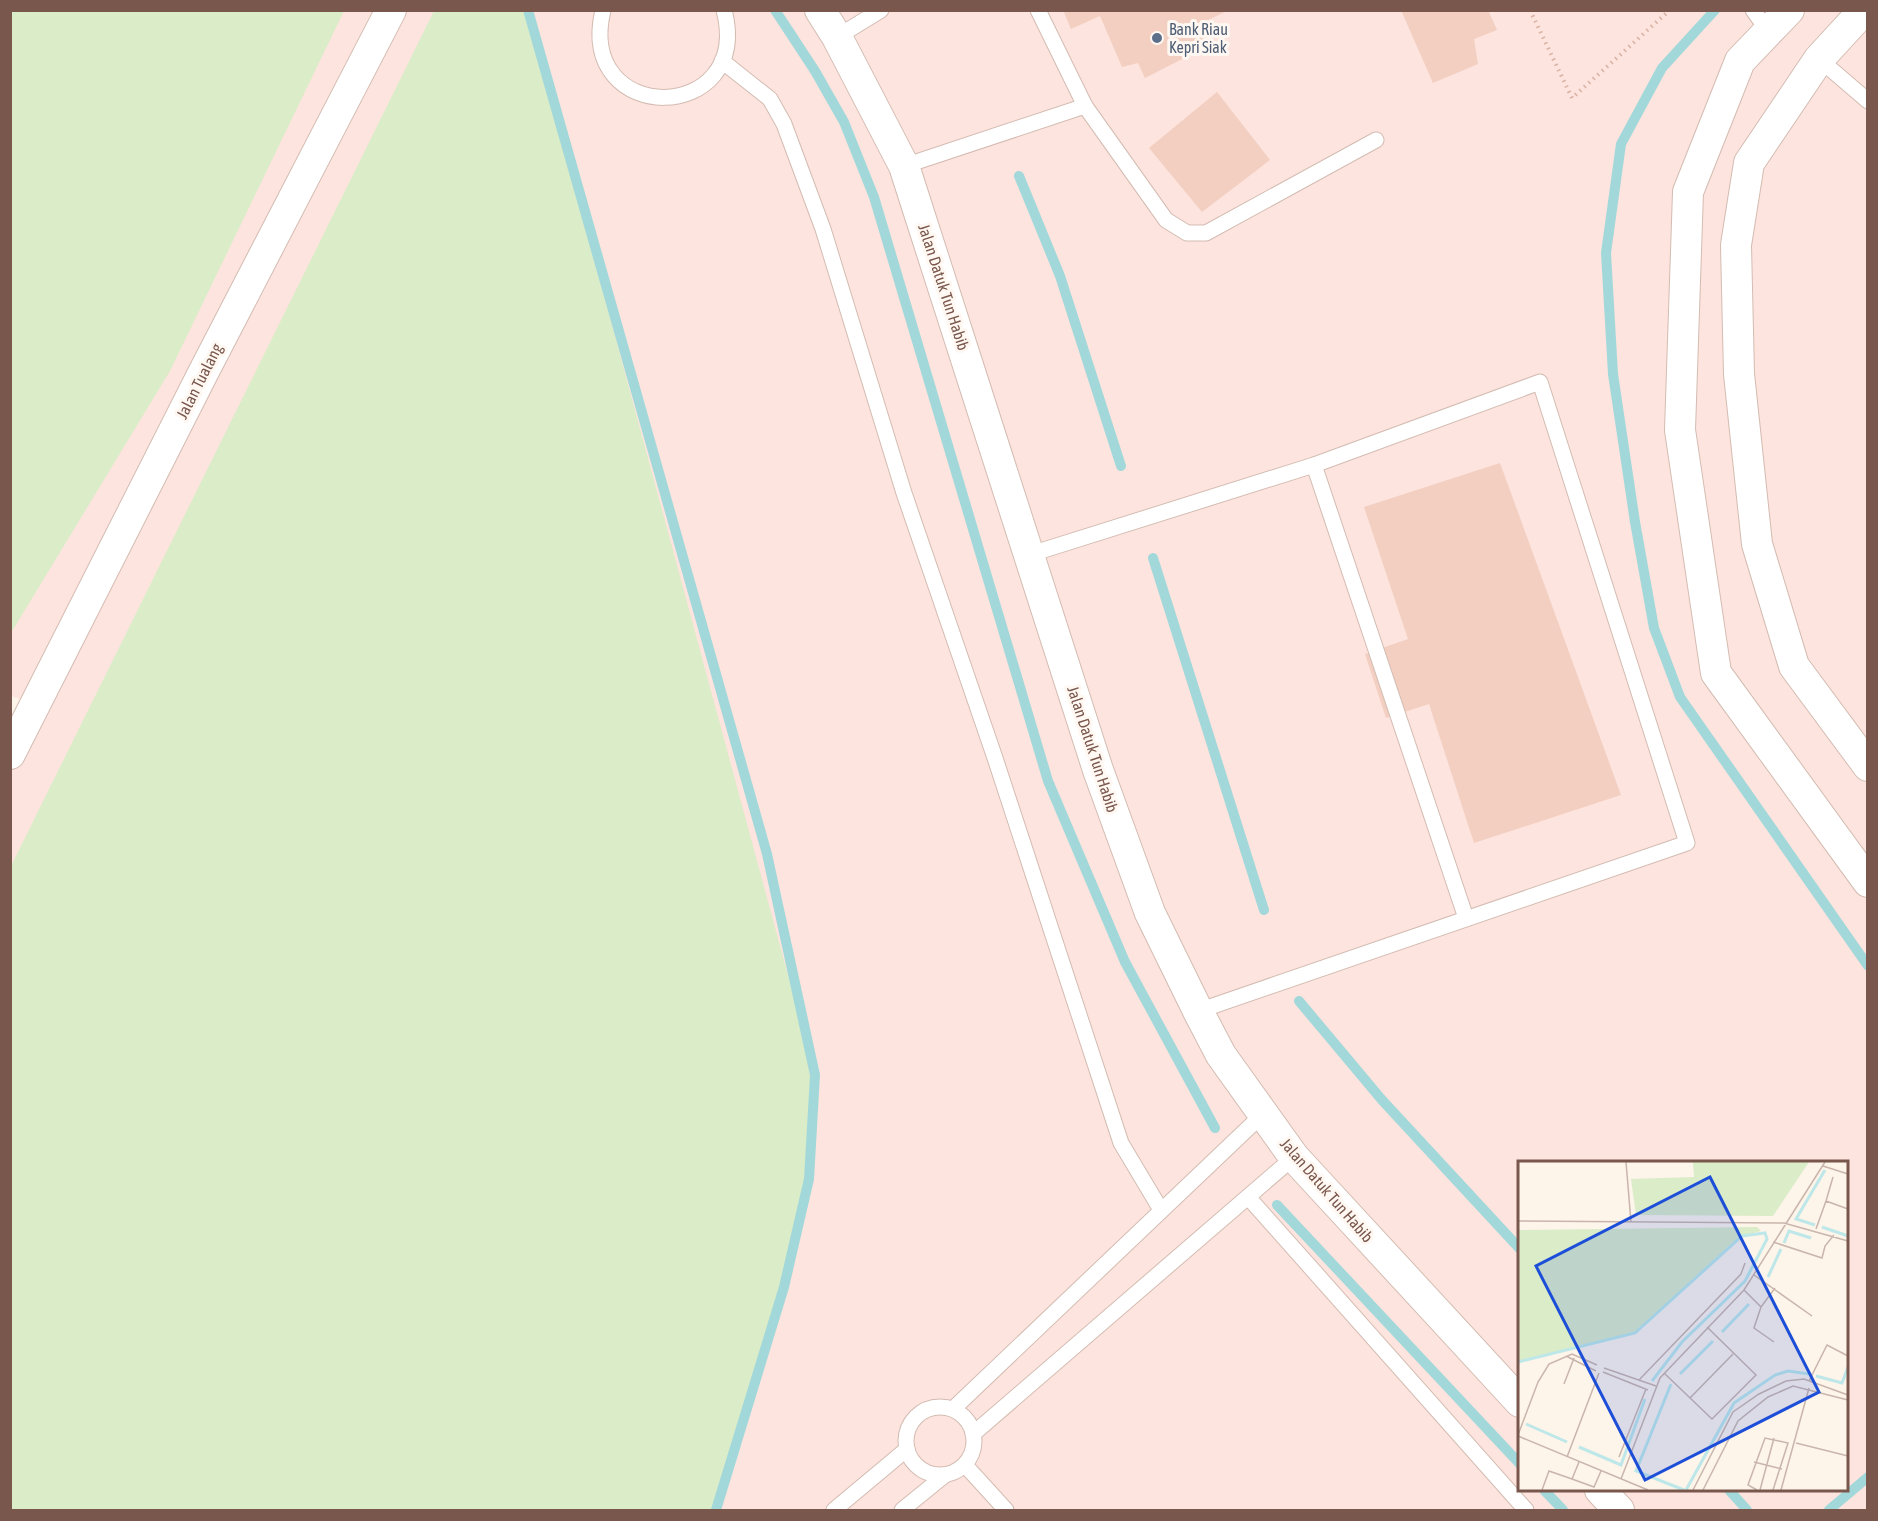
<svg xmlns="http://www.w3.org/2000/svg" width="1878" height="1521" font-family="'Asap Condensed',sans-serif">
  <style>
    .commercial { fill: #fde4de; fill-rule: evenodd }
    .green { fill: #dbecc8 }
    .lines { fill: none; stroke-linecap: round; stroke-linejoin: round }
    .stream { stroke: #a3d8da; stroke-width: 10 }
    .building { fill: #f3cfc1 }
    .lane-casing { stroke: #d3bcb2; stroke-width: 17 }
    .street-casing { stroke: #d3bcb2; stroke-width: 32 }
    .path { stroke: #d9b2a3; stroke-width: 4; stroke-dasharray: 1.5 4.5; stroke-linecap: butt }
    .lane { stroke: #fff; stroke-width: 15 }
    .street { stroke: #fff; stroke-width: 30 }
    .service-dot { fill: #5c6f8a; stroke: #fff8f2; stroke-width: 2 }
    .labels { text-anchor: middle; stroke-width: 6; stroke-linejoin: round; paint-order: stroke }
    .service-label { font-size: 16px; fill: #4e5e75; stroke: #fff8f2; text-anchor: start }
    .street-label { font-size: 16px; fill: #7a574c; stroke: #fff8f2 }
    .inset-river { fill: none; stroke: #bde7e8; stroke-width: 3 }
    .inset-road { fill: none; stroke: #c9b5ab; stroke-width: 1.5 }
    .view { fill: #1d4ed8; fill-opacity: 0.15; stroke: #1d4ed8; stroke-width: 3 }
    .inset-edge { fill: none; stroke: #7a574c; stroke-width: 3 }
  </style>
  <rect width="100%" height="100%" fill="#fdf4ea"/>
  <path class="commercial" d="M11,11H1867V1510H11L10,754L35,706L10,695ZM1520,1162H1846V1490H1520Z"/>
  <g class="green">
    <path d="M11,10L344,11L170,371L11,633Z"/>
    <path d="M434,11H527L815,1075L809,1179L784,1287L716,1510H11V866Z"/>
  </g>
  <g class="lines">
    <g class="stream">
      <path d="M528,10L767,854L815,1075L809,1179L784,1287L716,1510"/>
      <path d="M775,10L815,71L844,122L874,197L1048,781L1125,962L1215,1128"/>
      <path d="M1715,10L1662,68L1621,144L1606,253L1613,374L1635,522L1654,628L1680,697L1868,966"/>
      <path d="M1019,176L1060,276L1121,466"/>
      <path d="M1153,558L1264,910"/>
      <path d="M1299,1001L1382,1100L1520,1249"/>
      <path d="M1277,1205L1520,1464"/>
      <path d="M1544,1490L1563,1510"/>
      <path d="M1729,1490L1747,1510"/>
      <path d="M1829,1510L1868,1477"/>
    </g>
  </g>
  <g class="building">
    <path d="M1063,10H1229L1202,23L1206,47L1145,78L1138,63L1122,67L1100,16L1071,29Z"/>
    <path d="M1401,10H1488L1497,30L1474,39L1478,64L1433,83Z"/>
    <path d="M1217,92L1270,160L1202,212L1149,148Z"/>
    <path d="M1500,463L1621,795L1474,843L1429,704L1386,718L1365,654L1408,639L1364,507Z"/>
  </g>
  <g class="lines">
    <g class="lane-casing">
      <g id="lane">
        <path d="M603,10C575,128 754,125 724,10"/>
        <path d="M1038,10L1085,106"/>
        <path d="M1753,10L1768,31"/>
        <path d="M837,37L881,10"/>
        <path d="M1819,59L1868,101"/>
        <path d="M722,61L770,99L784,124L823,229L904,493L995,758L1121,1143L1161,1210"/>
        <path d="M904,166L1085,106L1166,220L1187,233H1206L1376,140"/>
        <path d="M1314,465L1466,918"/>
        <path d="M1031,554L1314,465L1540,382L1687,843L1198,1011"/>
        <path d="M1248,1197L1526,1510"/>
        <circle cx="940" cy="1441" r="34"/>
        <path d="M953,1409L1263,1114"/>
        <path d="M973,1434L1294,1157"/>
        <path d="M965,1465L1006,1510"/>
        <path d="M834,1510L907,1449"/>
        <path d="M902,1510L945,1475"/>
      </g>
    </g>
    <g class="street-casing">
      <g id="street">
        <path d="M820,10L837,37L904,166L1098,770L1150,913L1198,1011L1221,1055L1294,1157L1520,1402"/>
        <path d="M1789,10L1740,61L1688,192L1680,430L1716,673L1868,882"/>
        <path d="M1864,10L1819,59L1749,163L1736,245L1739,374L1757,544L1794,666L1868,766"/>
        <path d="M10,754L203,373L391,10"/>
        <path d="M1600,1490L1619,1510"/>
      </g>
    </g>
    <path class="path" d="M1530,10L1572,98L1670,10"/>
    <use href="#lane" class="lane"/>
    <use href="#street" class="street"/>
  </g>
  <circle class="service-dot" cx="1157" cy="38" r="6"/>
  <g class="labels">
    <g class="service-label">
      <text x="1169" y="35">Bank Riau<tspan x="1169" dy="18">Kepri Siak</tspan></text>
    </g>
    <g class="street-label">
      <text transform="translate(944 287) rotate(72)" y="6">Jalan Datuk Tun Habib</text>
      <text transform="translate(199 381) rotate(-63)" y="6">Jalan Tualang</text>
      <text transform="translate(1093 749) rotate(72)" y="6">Jalan Datuk Tun Habib</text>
      <text transform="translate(1327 1190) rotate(49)" y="6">Jalan Datuk Tun Habib</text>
    </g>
  </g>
  <g transform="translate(1518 1161)">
    <rect width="330" height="330" fill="#fdf4ea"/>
    <path d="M175,1H291L255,55L118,54L113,18L176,16ZM239,66L243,70L224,75L117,172L0,201V69Z" fill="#dbecc8"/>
    <path class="inset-river" d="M297,64L278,58L307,9M304,66L330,75M266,82L271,70L293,77M250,116L263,88M204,171L231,143M0,201L117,172L224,75L247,72L249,78L227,120L164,181L134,220M162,213L195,180M298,215L324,222L330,206M153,223L118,310L166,329M8,263L49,281M61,286L103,304L127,238M168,329L216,242L257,214L270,210L291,213"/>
    <path class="inset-road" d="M108,1L113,61M305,5L330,13M308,40L315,16M0,60L266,62L330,80M298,68L308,40L330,48M255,81L304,97L307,85L316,74M236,114L294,155M226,129L243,146L236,167L256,181M243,146L257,127M48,195L78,210M86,207L138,225M85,211L130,229M146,212L194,258L238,214L189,166M121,219L223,113L227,102M291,220L309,184L330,195M46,223L56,197M172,237L215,193M0,274L20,221L31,203L54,193L79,204M0,275L130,329M278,282L330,295M49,296L81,212M101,296L128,228M61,301L54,318L76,326L83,310M236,301L264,308M103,318L142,217L226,129L307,1M24,329L31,310L54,318M175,329L215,251L241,233L268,220L286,218L330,234M185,329L220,260L250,236L275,225L330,239M239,329L230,324L247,277L270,282L255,329M242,329L256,277M263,329L291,227"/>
    <path class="view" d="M192,16L301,231L127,319L18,105Z"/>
    <rect width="330" height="330" class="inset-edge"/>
  </g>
  <rect width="1878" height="1521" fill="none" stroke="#7a574c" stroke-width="24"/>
</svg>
